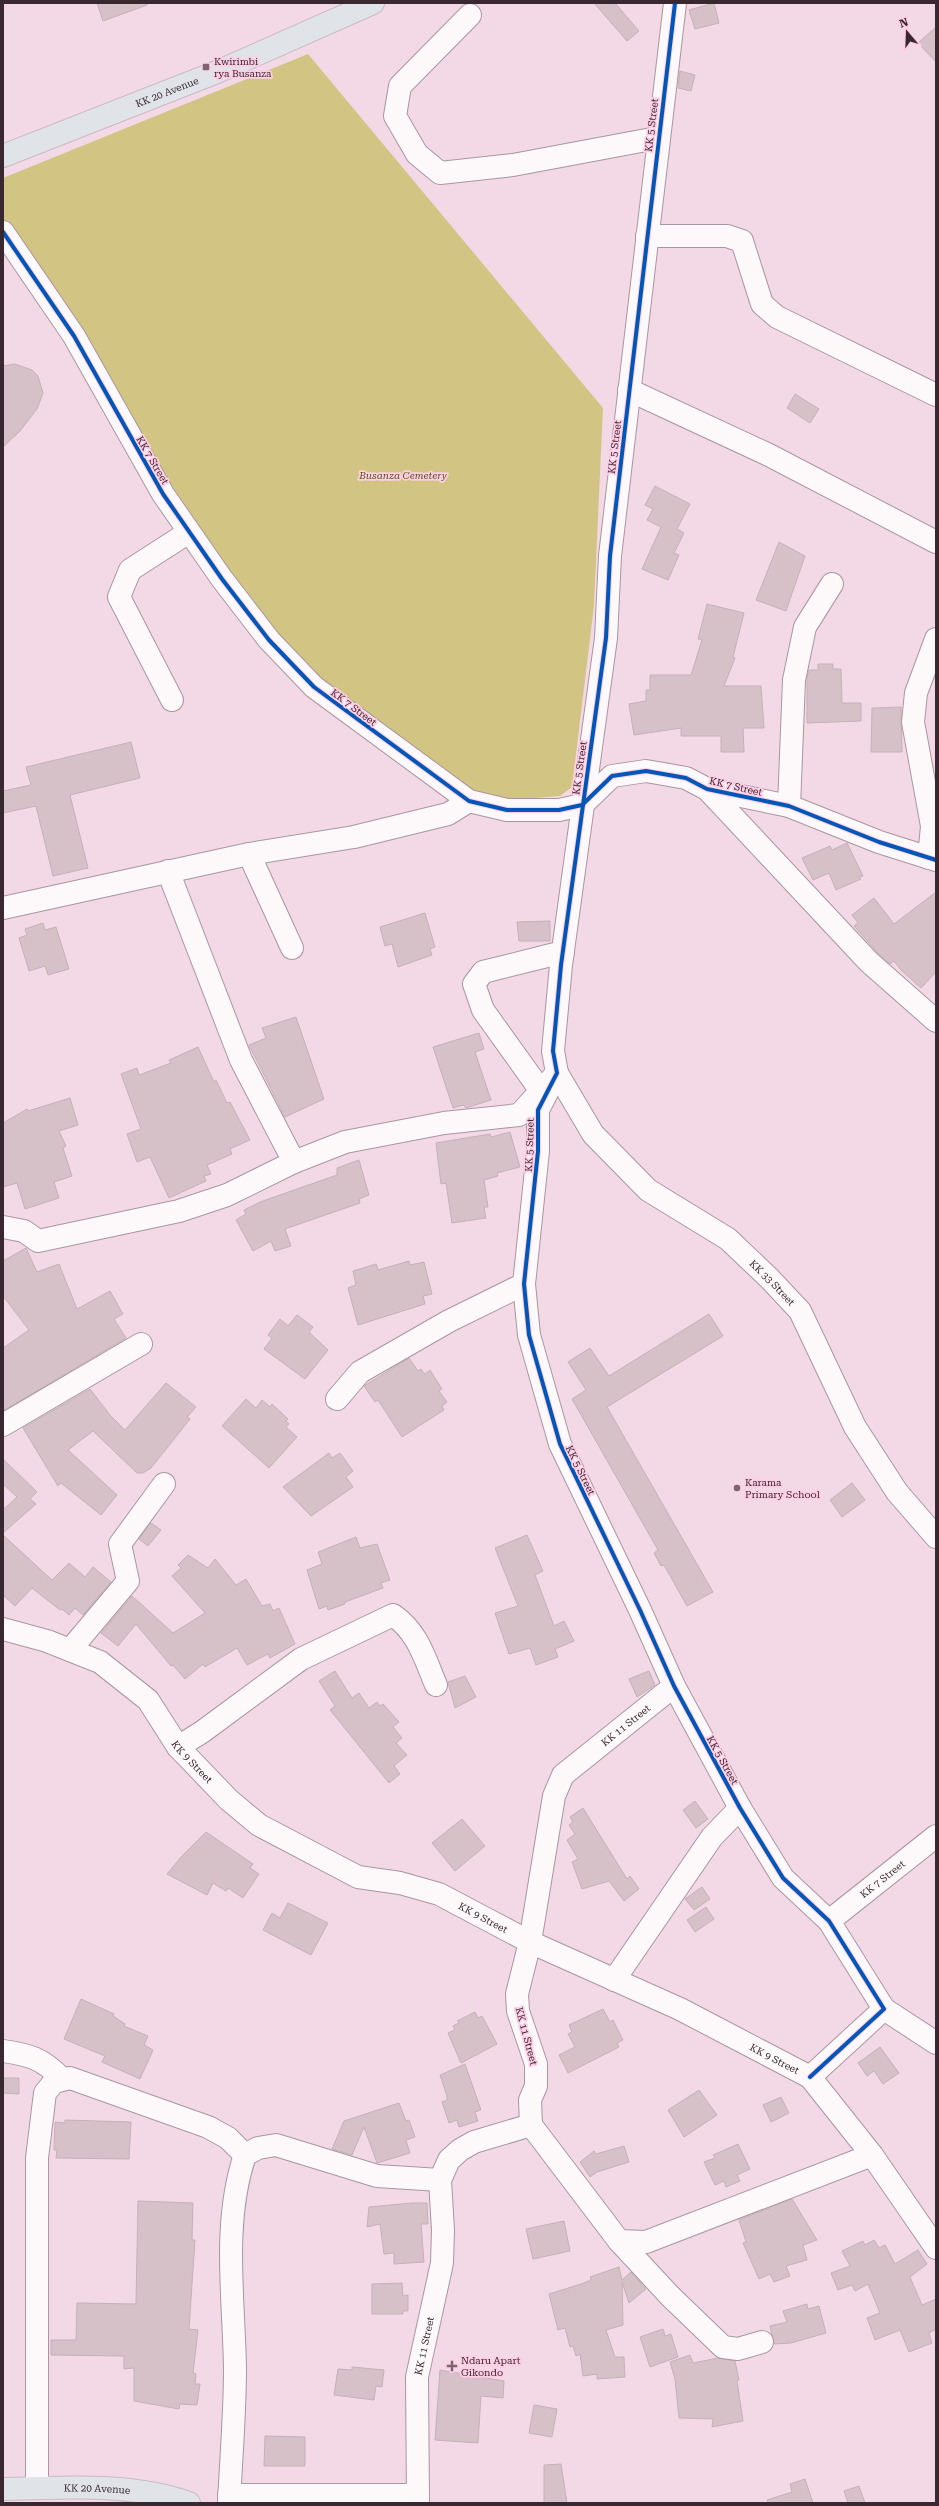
<svg xmlns="http://www.w3.org/2000/svg" width="939" height="2506" font-family="'Roboto Serif',serif">
  <style>
    .green { fill: #d2c584 }
    .building { fill: #d6c1c8; stroke: #c6b1b8 }
    .lines { fill: none; stroke-linecap: round; stroke-linejoin: round }
    .minor-casing { stroke: #a996a0; stroke-width: 24 }
    .major-casing { stroke: #c8bbc1; stroke-width: 24 }
    .minor { stroke: #fdf9fb; stroke-width: 22 }
    .major { stroke: #e0e3e8; stroke-width: 22 }
    .cycleway-casing { stroke: #fecee5; stroke-width: 6 }
    .cycleway { stroke: #0057b8; stroke-width: 4 }
    .poi-dot { fill: #7b6670; stroke: #fecee5; stroke-width: 1.5 }
    .labels { text-anchor: middle; stroke-width: 3.5; stroke-linejoin: round; paint-order: stroke }
    .poi-label { font-size: 10px; fill: #3a2831; stroke: #fecee5; text-anchor: start }
    .street-label { font-size: 10px; fill: #3a2831; stroke: #fecee5 }
    .park-label { font-size: 10px; font-style: italic; fill: #56551b; stroke: #fecee5 }
  </style>
  <rect width="100%" height="100%" fill="#f3d9e6"/>
  <path class="green" d="M308,54L603,408L594,606L572,787L560,796L497,801L464,788L313,676L263,615L138,451L3,231V178Z"/>
  <g class="building">
    <path d="M97,3H147V5L103,21Z"/>
    <path d="M594,3H615L639,31L627,41Z"/>
    <path d="M714,3L719,23L695,29L689,10Z"/>
    <path d="M936,27V62L918,43Z"/>
    <path d="M680,71L695,75L691,91L678,88Z"/>
    <path d="M15,364L32,370L38,376L43,393L37,409L20,431L3,447V366Z"/>
    <path d="M795,394L819,409L810,423L787,408Z"/>
    <path d="M655,486L690,504L677,529L684,533L674,553L679,555L668,580L642,569L661,527L647,520L653,509L645,505Z"/>
    <path d="M779,542L805,556L786,611L756,600Z"/>
    <path d="M707,604L744,613L733,657L735,658L724,686H761L764,728H743L744,752H721V736H681V728L634,735L629,704L646,701V690H650V675H691L702,640L698,639Z"/>
    <path d="M818,664H833V669H841L842,703H861V721L807,723V677L809,670H818Z"/>
    <path d="M901,707L902,752H871L872,708Z"/>
    <path d="M131,742L140,778L70,795L88,868L53,876L36,806L3,813V791L31,785L26,767Z"/>
    <path d="M847,843L863,876L859,877L861,879L836,890L829,873L813,880L802,858L830,846L832,850Z"/>
    <path d="M936,892V972L921,988L901,970L894,961L890,964L878,953L854,926L858,923L852,915L874,898L894,924Z"/>
    <path d="M425,913L435,947L430,949L432,955L398,967L392,944L385,946L380,927Z"/>
    <path d="M550,921V941H519L517,922Z"/>
    <path d="M43,923L45,930L56,927L69,969L48,975L45,966L29,971L19,938L27,935L25,929Z"/>
    <path d="M296,1017L324,1099L285,1117L249,1045L266,1038L262,1028Z"/>
    <path d="M479,1033L484,1049L475,1052L491,1100L466,1108L463,1105L453,1108L433,1047Z"/>
    <path d="M198,1047L214,1082L216,1080L227,1103L230,1102L250,1140L230,1149L232,1154L207,1165L211,1174L204,1176L206,1181L169,1198L150,1157L137,1162L127,1134L141,1129L121,1074L137,1068L139,1075L171,1063L169,1060Z"/>
    <path d="M70,1098L78,1125L59,1131L66,1146L63,1148L72,1176L54,1182L59,1198L25,1209L17,1183L3,1187V1123L27,1109L28,1111Z"/>
    <path d="M510,1132L520,1167L497,1173L498,1176L484,1180L488,1207H484L486,1218L452,1223L446,1183L441,1184L436,1143L490,1134L491,1137Z"/>
    <path d="M359,1160L369,1195L359,1199L360,1203L285,1229L291,1246L275,1251L271,1241L253,1251L236,1220L246,1214L244,1210L260,1202L337,1175V1168Z"/>
    <path d="M26,1248L37,1272L59,1264L77,1309L110,1291L123,1314L114,1319L126,1338L3,1411V1348L29,1330L3,1296V1261Z"/>
    <path d="M409,1261L410,1265L424,1262L432,1294L423,1296L425,1304L358,1325L348,1288L356,1285L353,1271L376,1264L378,1270Z"/>
    <path d="M709,1314L723,1336L607,1407L713,1592L687,1606L664,1565L661,1566L654,1553L658,1550L572,1399L586,1390L568,1362L590,1348L609,1376Z"/>
    <path d="M297,1315L313,1327L309,1332L328,1350L305,1379L264,1349L272,1338L268,1335L280,1319L288,1326Z"/>
    <path d="M409,1358L418,1371L421,1369L425,1374L430,1370L442,1389L439,1391L447,1402L442,1406L444,1410L402,1437L378,1400L375,1402L364,1386Z"/>
    <path d="M166,1383L196,1407L187,1417L190,1419L151,1468L143,1473H137L93,1431L68,1450L117,1495L101,1515L61,1483L58,1486L23,1428L90,1389L110,1415L125,1430Z"/>
    <path d="M246,1399L256,1408L262,1400L270,1407L272,1404L288,1419L286,1421L289,1424L286,1427L297,1437L269,1468L222,1426Z"/>
    <path d="M329,1453L332,1458L340,1453L353,1471L346,1477L353,1487L311,1516L283,1487Z"/>
    <path d="M3,1459L37,1492L30,1499L36,1504L3,1533V1510L17,1497L3,1484Z"/>
    <path d="M852,1483L865,1500L842,1517L830,1500Z"/>
    <path d="M151,1523L161,1530L148,1546L139,1539Z"/>
    <path d="M3,1535L52,1580L69,1563L85,1577L93,1567L111,1582L83,1615L75,1608L69,1615L62,1609L60,1610L32,1588L15,1606L3,1595Z"/>
    <path d="M527,1535L543,1571L535,1575L554,1626L564,1621L574,1641L555,1649L558,1657L536,1665L530,1648L509,1654L495,1613L518,1606L495,1548Z"/>
    <path d="M356,1537L360,1548L377,1544L390,1580L381,1583L383,1588L345,1602V1604L328,1610L327,1606L319,1609L307,1570L322,1564L318,1552Z"/>
    <path d="M188,1555L208,1568L215,1559L236,1585L246,1579L262,1606L270,1604L273,1611L279,1608L295,1644L270,1658L268,1654L247,1665L237,1648L205,1667L203,1664L185,1679L173,1665L171,1666L136,1624L118,1646L101,1633L132,1596L173,1633L205,1613L172,1576L181,1568L178,1565Z"/>
    <path d="M335,1671L352,1698L359,1693L369,1708L377,1702L380,1706L383,1704L399,1722L393,1727L402,1738L396,1743L407,1755L394,1766L400,1774L389,1783L330,1710L335,1706L319,1681Z"/>
    <path d="M649,1671L655,1685L637,1697L629,1679Z"/>
    <path d="M465,1676L476,1697L455,1708L448,1682Z"/>
    <path d="M695,1801L708,1819L696,1828L683,1810Z"/>
    <path d="M583,1808L627,1879L630,1876L639,1889L624,1901L609,1881L582,1889L572,1862L578,1859L567,1840L575,1834L569,1825L573,1822L570,1817Z"/>
    <path d="M462,1819L485,1846L455,1871L432,1843Z"/>
    <path d="M206,1832L253,1864L250,1868L259,1874L243,1898L228,1888L226,1891L213,1883L207,1895L167,1874L182,1856Z"/>
    <path d="M702,1887L710,1899L694,1910L685,1899Z"/>
    <path d="M288,1903L328,1923L311,1955L263,1930L272,1913L280,1918Z"/>
    <path d="M706,1907L714,1919L695,1932L687,1920Z"/>
    <path d="M81,1999L114,2014L113,2016L125,2024L124,2026L148,2036L144,2045L153,2050L140,2079L102,2062L105,2056L64,2039Z"/>
    <path d="M603,2009L610,2022L613,2020L623,2040L617,2043L619,2047L568,2073L559,2055L575,2047L568,2034L572,2032L569,2025Z"/>
    <path d="M475,2012L478,2018L482,2016L497,2044L461,2063L448,2033L455,2030L453,2026L459,2023L457,2021Z"/>
    <path d="M880,2047L899,2073L883,2084L874,2071L867,2076L858,2063Z"/>
    <path d="M465,2064L481,2110L475,2112L478,2121L459,2127L457,2120L449,2123L442,2102L447,2100V2096L440,2075Z"/>
    <path d="M3,2078H19V2094L3,2093Z"/>
    <path d="M699,2090L717,2115L684,2137L668,2110Z"/>
    <path d="M781,2097L789,2113L771,2122L763,2105Z"/>
    <path d="M399,2103L406,2121L409,2120L415,2137L406,2140L410,2153L377,2163L364,2127L352,2155L332,2149L344,2121Z"/>
    <path d="M65,2120L131,2122L129,2159L56,2158L57,2150H54L55,2122L65,2123Z"/>
    <path d="M738,2144L750,2169L737,2175L740,2181L726,2187L724,2181L715,2185L704,2162L715,2158L713,2155Z"/>
    <path d="M624,2146L629,2162L597,2172L590,2177L580,2162L594,2151L596,2154Z"/>
    <path d="M792,2199L817,2240L803,2245L807,2260L786,2266L790,2276L774,2282L770,2274L759,2279L743,2243L746,2242L739,2220Z"/>
    <path d="M138,2201L193,2203L192,2240H195L189,2329L198,2330L193,2373L196,2374L195,2384H200L197,2405L180,2404L179,2409L134,2401V2368L124,2369V2356L51,2355V2340H76L77,2303L136,2304Z"/>
    <path d="M412,2203H427L428,2224H421L424,2262L394,2264V2253L384,2254L380,2224L367,2227L369,2207Z"/>
    <path d="M564,2221L570,2251L533,2259L526,2229Z"/>
    <path d="M874,2240L879,2248L885,2245L895,2264L918,2250L927,2264L910,2277L922,2305L936,2299V2329L929,2333L932,2343L909,2352L900,2330L875,2340L867,2318L880,2313L868,2284L855,2291L852,2285L838,2290L831,2273L850,2266L842,2251L863,2241L865,2245Z"/>
    <path d="M619,2267L622,2280L631,2272L646,2289L629,2303L622,2282L623,2325L606,2330L615,2357H624L625,2377L597,2379V2374L583,2376L580,2354L576,2356L573,2346L570,2347L565,2328L558,2330L549,2294L581,2284L591,2280L590,2277Z"/>
    <path d="M402,2283L403,2296L408,2295V2311H403V2314H372V2284Z"/>
    <path d="M807,2304L808,2309L819,2306L826,2333L791,2343L774,2344L770,2326L787,2322L783,2311Z"/>
    <path d="M663,2329L665,2336L671,2334L678,2357L650,2367L640,2337Z"/>
    <path d="M690,2355L693,2363L718,2358L735,2361L739,2380L737,2381L743,2421L712,2427L713,2419L679,2418L675,2379L670,2362Z"/>
    <path d="M352,2367L384,2370L382,2387L376,2386L374,2400L334,2395L338,2369L352,2370Z"/>
    <path d="M440,2370L504,2381L503,2398L481,2396L478,2443L435,2440Z"/>
    <path d="M534,2405L557,2409L552,2437L529,2433Z"/>
    <path d="M265,2436L305,2437V2466H264Z"/>
    <path d="M561,2464L567,2503H544V2465Z"/>
    <path d="M805,2479L813,2503H768L767,2500L792,2492L790,2484Z"/>
    <path d="M859,2486L865,2503H848L844,2491Z"/>
  </g>
  <g class="lines">
    <g class="minor-casing">
      <g id="minor">
        <path d="M675,3L610,556L606,638L561,965L553,1051L557,1073L538,1110V1151L524,1284L529,1335L560,1444L640,1610L674,1686L740,1808L783,1878L829,1921L884,2009L810,2077"/>
        <path d="M470,15L400,86L395,116L417,154L440,173L513,165L657,138"/>
        <path d="M3,232L74,336L163,494L222,579L269,640L314,687L469,801L507,810H559L582,805L612,776L646,771L686,778L707,789L789,806L879,842L936,860"/>
        <path d="M647,236H727L742,241L762,304L777,317L936,395"/>
        <path d="M629,390L769,455L936,542"/>
        <path d="M172,700L119,597L130,570L189,532"/>
        <path d="M707,789L869,962L936,1021"/>
        <path d="M789,806L794,680L805,627L832,584"/>
        <path d="M249,854L292,948"/>
        <path d="M929,858L932,826L913,722L916,693L936,639"/>
        <path d="M168,871L241,1060L294,1162"/>
        <path d="M3,908L249,854L354,837L448,814L469,801"/>
        <path d="M541,1091L483,1010L474,984L483,972L563,952"/>
        <path id="s1" d="M3,1227L24,1231L38,1241L179,1211L227,1195L294,1162L345,1142L444,1123L519,1115L557,1073L593,1134L648,1190L728,1239L769,1278L800,1311L855,1427L897,1492L936,1537"/>
        <path d="M337,1399L360,1372L449,1321L524,1284"/>
        <path d="M3,1425L141,1344"/>
        <path id="s2" d="M3,1629L47,1641L100,1662L148,1700L178,1747L229,1800L259,1825L358,1877L400,1883L439,1894L530,1942L680,2009L810,2077L872,2155L936,2248"/>
        <path d="M70,1650L128,1581L120,1544L164,1484"/>
        <path d="M178,1747L202,1732L301,1659L393,1615C418,1632 425,1659 436,1685"/>
        <path id="s3" d="M829,1921L936,1836"/>
        <path d="M614,1980L712,1837L740,1808"/>
        <path d="M884,2009L936,2043"/>
        <path d="M3,2051C30,2055 42,2058 62,2079"/>
        <path d="M531,2125L619,2241L646,2242L872,2155"/>
        <path d="M619,2241L670,2296L723,2347L738,2349L762,2342"/>
        <path d="M37,2488V2158L45,2093L54,2082L70,2078L208,2127L228,2138L245,2155L258,2148L276,2145L377,2176L440,2180"/>
        <path d="M229,2495H417"/>
        <path d="M229,2503C231,2458 235,2414 235,2369C234,2299 222,2223 245,2155"/>
        <path id="s4" d="M418,2503L417,2377L442,2263L443,2230L440,2180L449,2160L460,2150L474,2142L531,2125L530,2100L536,2086V2064L518,2011L517,1994L530,1942L554,1796L563,1775L674,1686"/>
      </g>
    </g>
    <g class="major-casing">
      <g id="major">
        <path id="s5" d="M3,156L217,72L373,3"/>
        <path id="s6" d="M3,2489C64,2488 130,2482 189,2503"/>
      </g>
    </g>
    <use href="#minor" class="minor"/>
    <use href="#major" class="major"/>
    <g class="cycleway-casing">
      <g id="cycleway">
        <path d="M675,3L610,556L606,638L561,965L553,1051L557,1073L538,1110V1151L524,1284L529,1335L560,1444L640,1610L674,1686L740,1808L783,1878L829,1921L884,2009L810,2077"/>
        <path d="M3,232L74,336L163,494L222,579L269,640L314,687L469,801L507,810H559L582,805L612,776L646,771L686,778L707,789L789,806L879,842L936,860"/>
      </g>
    </g>
    <use href="#cycleway" class="cycleway"/>
  </g>
  <g class="poi-dot">
    <rect x="202" y="63" width="8" height="8" rx="2"/>
    <circle cx="737" cy="1488" r="4"/>
    <path d="M450 2360h4v4h4v4h-4v4h-4v-4h-4v-4h4z"/>
  </g>
  <g class="labels">
    <g class="poi-label">
      <text x="214" y="65">Kwirimbi<tspan x="214" dy="12">rya Busanza</tspan></text>
      <text x="745" y="1486">Karama<tspan x="745" dy="12">Primary School</tspan></text>
      <text x="461" y="2364">Ndaru Apart<tspan x="461" dy="12">Gikondo</tspan></text>
    </g>
    <g class="street-label">
      <text dy="4" stroke="none"><textPath href="#s5" startOffset="176">KK 20 Avenue</textPath></text>
      <text transform="translate(651 125) rotate(-83)" y="4">KK 5 Street</text>
      <text transform="translate(614 447) rotate(-83)" y="4">KK 5 Street</text>
      <text transform="translate(153 460) rotate(60)" y="4">KK 7 Street</text>
      <text transform="translate(354 707) rotate(37)" y="4">KK 7 Street</text>
      <text transform="translate(579 768) rotate(-82)" y="4">KK 5 Street</text>
      <text transform="translate(736 786) rotate(13)" y="4">KK 7 Street</text>
      <text transform="translate(529 1145) rotate(-88)" y="4">KK 5 Street</text>
      <text dy="4" stroke="none"><textPath href="#s1" startOffset="901">KK 33 Street</textPath></text>
      <text transform="translate(581 1470) rotate(64)" y="4">KK 5 Street</text>
      <text dy="4" stroke="none"><textPath href="#s4" startOffset="878">KK 11 Street</textPath></text>
      <text transform="translate(723 1760) rotate(61)" y="4">KK 5 Street</text>
      <text dy="4" stroke="none"><textPath href="#s2" startOffset="240">KK 9 Street</textPath></text>
      <text dy="4" stroke="none"><textPath href="#s3" startOffset="68">KK 7 Street</textPath></text>
      <text dy="4" stroke="none"><textPath href="#s2" startOffset="577">KK 9 Street</textPath></text>
      <text transform="translate(527 2036) rotate(75)" y="4">KK 11 Street</text>
      <text dy="4" stroke="none"><textPath href="#s2" startOffset="901">KK 9 Street</textPath></text>
      <text dy="4" stroke="none"><textPath href="#s4" startOffset="158">KK 11 Street</textPath></text>
      <text dy="4" stroke="none"><textPath href="#s6" startOffset="94">KK 20 Avenue</textPath></text>
    </g>
    <g class="park-label">
      <text x="403" y="479">Busanza Cemetery</text>
    </g>
  </g>
  <rect width="939" height="2506" fill="none" stroke="#3a2831" stroke-width="8"/>
  <g transform="translate(907 32) rotate(341)" stroke="#fecee5" stroke-width="3" paint-order="stroke">
  <path d="M0-3L7 15L0 10L-7 15Z" fill="#3a2831"/>
  <text y="-6" font-size="11" font-weight="bold" text-anchor="middle" fill="#3a2831">N</text>
  </g>
</svg>
